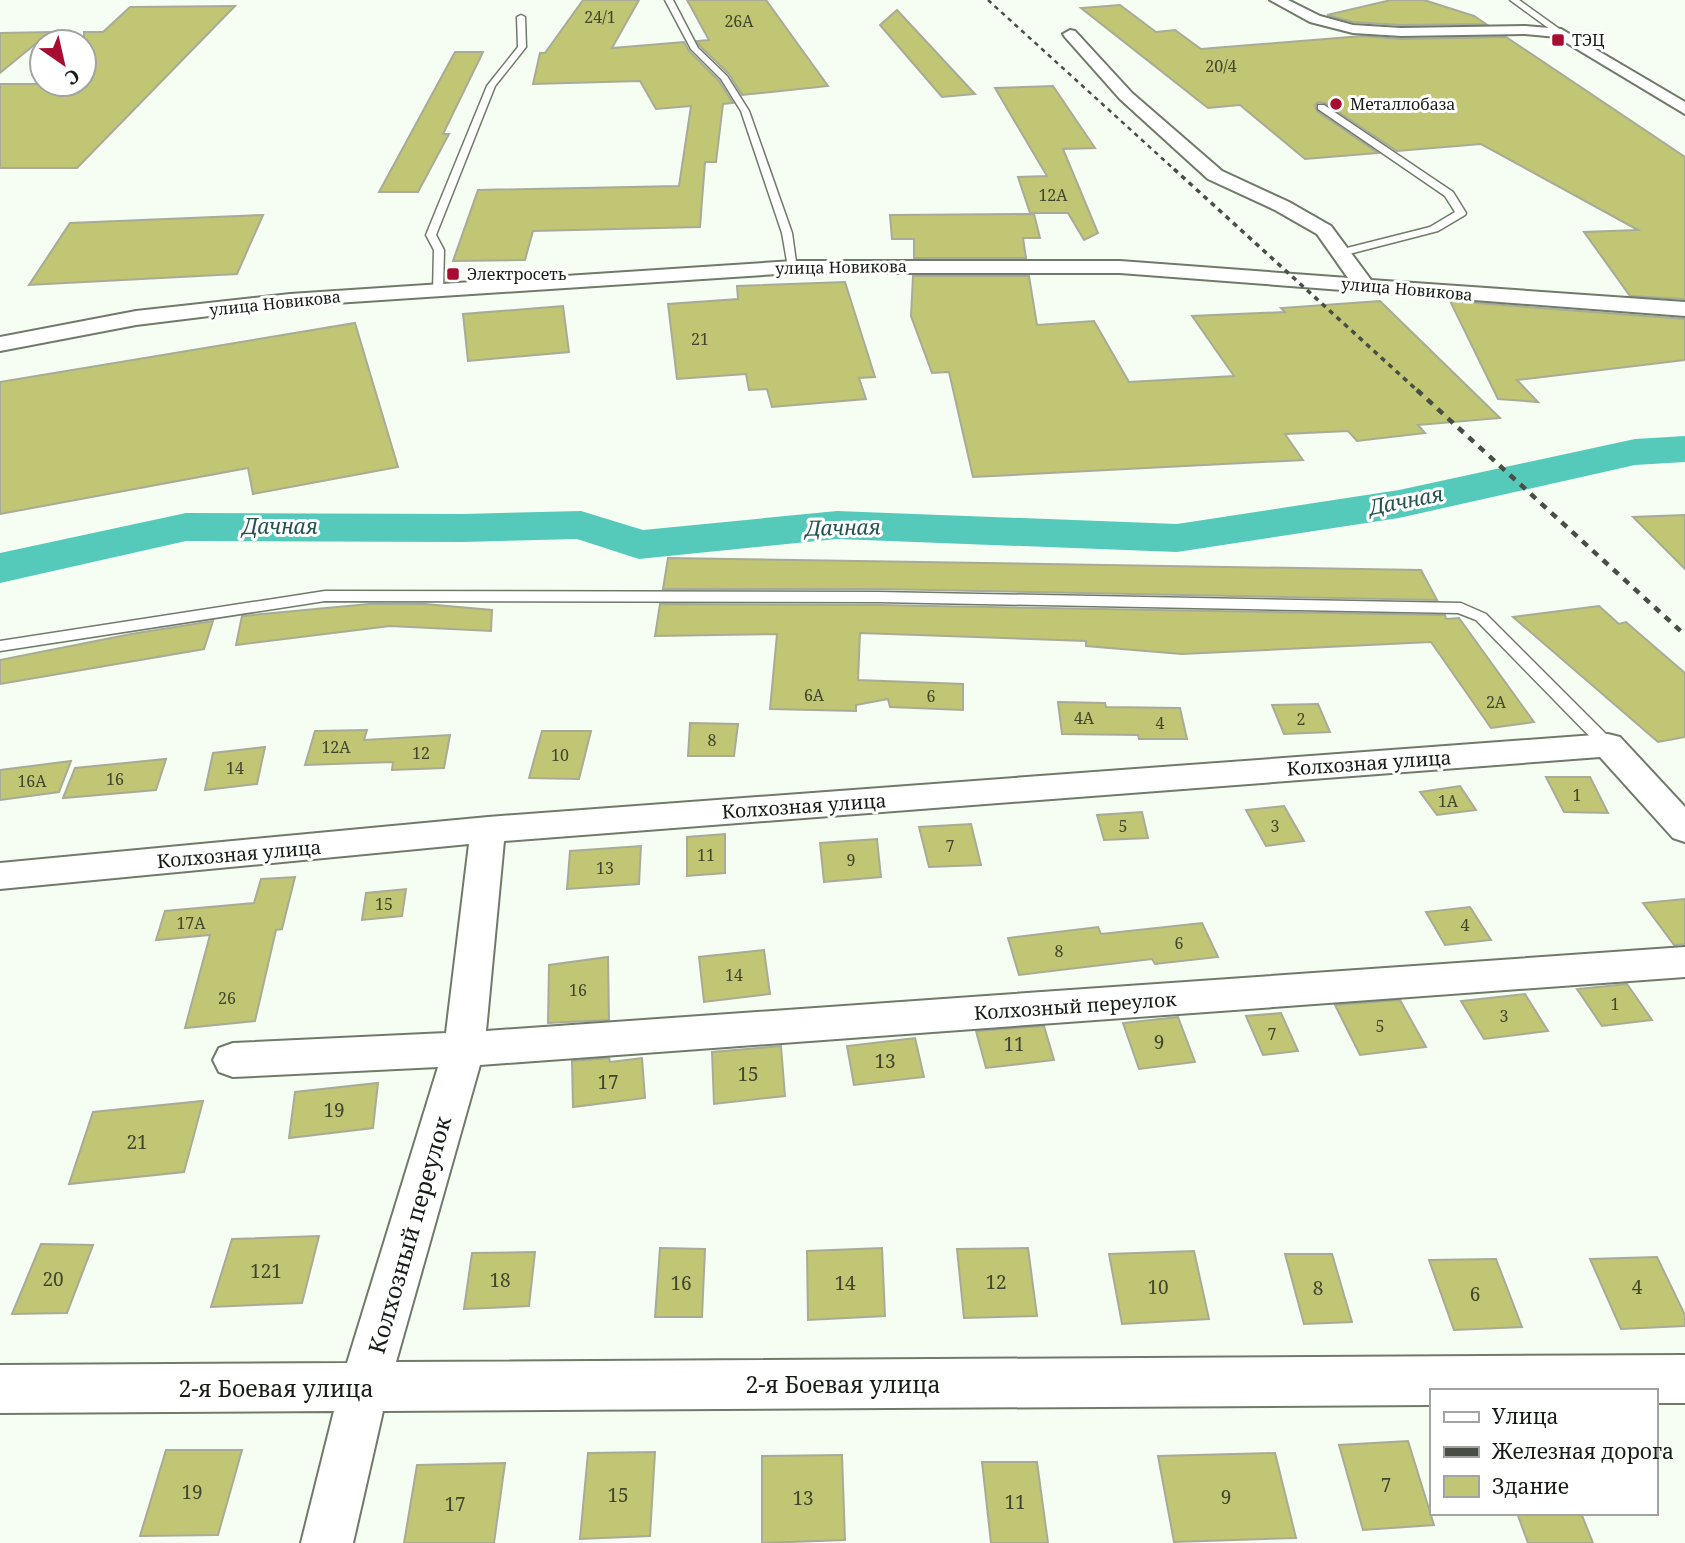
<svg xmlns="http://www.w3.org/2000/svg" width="1685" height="1543" font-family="'Noto Serif',serif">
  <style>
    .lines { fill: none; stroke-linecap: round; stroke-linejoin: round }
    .river { fill: #56caba; fill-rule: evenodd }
    .building { fill: #c0c673; stroke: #a8ab96; stroke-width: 2 }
    .lane-casing { stroke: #6f7a69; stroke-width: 3 }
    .street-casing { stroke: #6f7a69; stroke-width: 4 }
    .lane { fill: #fff; fill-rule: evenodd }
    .street { fill: #fff; fill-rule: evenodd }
    .rail-far2 { stroke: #484d45; stroke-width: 2.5; stroke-dasharray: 4.5 4.5; stroke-linecap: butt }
    .rail-far1 { stroke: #484d45; stroke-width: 3.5; stroke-dasharray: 5 5; stroke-linecap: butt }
    .rail { stroke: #484d45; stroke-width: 4.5; stroke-dasharray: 7 7; stroke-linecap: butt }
    .poi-dot { fill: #a70d30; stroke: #fff; stroke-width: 2.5 }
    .labels { text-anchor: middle; stroke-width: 6; stroke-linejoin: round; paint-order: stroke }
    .number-label { font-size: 16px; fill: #41462c }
    .far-poi-label { font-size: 16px; fill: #171c15; stroke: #fff; text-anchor: start }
    .far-street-label { font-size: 16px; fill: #171c15; stroke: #fff }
    .street-label { font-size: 19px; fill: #171c15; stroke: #fff }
    .near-number-label { font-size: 19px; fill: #41462c }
    .water-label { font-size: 21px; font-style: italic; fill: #23554e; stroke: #fff }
    .near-street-label { font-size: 23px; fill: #171c15; stroke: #fff }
  </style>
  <rect width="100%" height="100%" fill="#f6fef3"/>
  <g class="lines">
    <path class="river" d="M1685,436V462L1635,465L1399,518L1177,552L837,539L639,559L577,539L463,542L186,541L0,583V553L186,513L463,514L581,511L643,530L837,511L1177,524L1399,490L1635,439Z"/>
  </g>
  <g class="building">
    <path d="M583,0H639L612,48L684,42L689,51L719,81L733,103L723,104L716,162H705L700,227L533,231L525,260L453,261L478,190L679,186L691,106L656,109L640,81L533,84L540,53H545Z"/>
    <path d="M687,0H766L828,86L742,95L729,74L700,46L697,41L709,40Z"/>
    <path d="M1391,0H1424L1474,16L1486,24L1401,25L1353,22L1327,15Z"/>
    <path d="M1120,5L1156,32L1175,30L1201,49L1362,36L1401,39L1506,37L1685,157V299L1630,296L1584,232L1638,230L1481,144L1397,151L1325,103L1318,102L1315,105L1317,111L1378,153L1305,159L1240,105L1208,108L1081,8Z"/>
    <path d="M235,6L77,168H0V84H84V32H103L130,7Z"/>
    <path d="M897,10L975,94L942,97L880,25Z"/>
    <path d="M50,32L0,73V33Z"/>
    <path d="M455,52H483L443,134H449L418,192H379Z"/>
    <path d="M1053,86L1095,148L1063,149L1098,233L1084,240L1068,213H1030L1018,177L1047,176L995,88Z"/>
    <path d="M1034,214L1040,238H1023L1026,258H914V239H892L890,215Z"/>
    <path d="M263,215L237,274L29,285L70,223Z"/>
    <path d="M913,276H1029L1037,325L1094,321L1129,382L1234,376L1192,316L1285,312L1281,308L1380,301L1500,418L1418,425L1425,433L1357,441L1348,431L1285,434L1303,460L973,477L949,372L932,373L911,316Z"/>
    <path d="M845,282L875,377L859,378L866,399L772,407L767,389L749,390L746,374L677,379L668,304L738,299L737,286Z"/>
    <path d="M1450,301L1685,319V360L1517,380L1538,402L1498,399Z"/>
    <path d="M563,306L569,352L468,361L463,314Z"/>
    <path d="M355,323L398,467L253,494L248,468L0,514V382Z"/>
    <path d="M1685,515V569L1633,517Z"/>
    <path d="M668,558L1421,570L1437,600L878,589H663Z"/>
    <path d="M369,604H425L492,610L491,631L390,626L236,645L242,616Z"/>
    <path d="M660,604L878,605L1445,615L1446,619L1459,618L1534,722L1491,728L1431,642L1182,654L1086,646V641L860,633L858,680L963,684V710L890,707L888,699L856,705V711L770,709L777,634L655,636Z"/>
    <path d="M1599,606L1619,624L1626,622L1685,673V737L1658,742L1513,617Z"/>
    <path d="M213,621L204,649L0,684V660L131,634Z"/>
    <path d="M1058,702L1105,703L1106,707L1180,708L1187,739H1139L1138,735L1062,734Z"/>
    <path d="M1318,704L1330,732L1284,734L1272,705Z"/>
    <path d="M690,723L738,724L734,756H688Z"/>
    <path d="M367,730L364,740L450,735L444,768L392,770L393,762L305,765L315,731Z"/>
    <path d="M542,731H591L579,779L529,778Z"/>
    <path d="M265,747L257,784L205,790L213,753Z"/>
    <path d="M166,759L156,790L63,798L75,768Z"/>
    <path d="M71,761L59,792L0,800V770Z"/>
    <path d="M1546,777H1590L1608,813L1564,812Z"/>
    <path d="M1460,786L1476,810L1437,815L1420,792Z"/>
    <path d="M1284,806L1304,841L1266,846L1246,810Z"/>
    <path d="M1142,812L1148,838L1104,840L1097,815Z"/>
    <path d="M971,824L981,865L929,867L919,827Z"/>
    <path d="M725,834V873L687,876V837Z"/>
    <path d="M877,839L881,877L824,882L820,843Z"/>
    <path d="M641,846L639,884L567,889L570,851Z"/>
    <path d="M295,877L282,929L276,930L255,1021L185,1028L210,935L156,940L165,911L254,903L261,879Z"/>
    <path d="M406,889L402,916L362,920L366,893Z"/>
    <path d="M1685,899V944L1674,945L1643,903Z"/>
    <path d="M1470,907L1491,940L1445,945L1426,912Z"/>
    <path d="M1202,923L1218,957L1155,964L1152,959L1019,975L1008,938L1098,927L1101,934Z"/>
    <path d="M764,950L770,994L704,1002L699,957Z"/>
    <path d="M608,957L609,1020L548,1023L549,965Z"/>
    <path d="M1627,984L1652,1020L1602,1026L1577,989Z"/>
    <path d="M1525,994L1548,1031L1484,1039L1461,1001Z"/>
    <path d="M1400,1000L1426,1047L1360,1055L1335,1005Z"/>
    <path d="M1281,1013L1298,1051L1263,1055L1246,1016Z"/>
    <path d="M1178,1017L1195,1062L1139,1069L1123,1023Z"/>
    <path d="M1044,1026L1054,1060L986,1068L976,1031Z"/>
    <path d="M915,1038L924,1077L854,1085L847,1046Z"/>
    <path d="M781,1046L785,1096L714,1104L712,1052Z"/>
    <path d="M609,1058L610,1062L642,1058L645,1098L573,1107L572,1061Z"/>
    <path d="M378,1083L373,1128L289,1138L295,1092Z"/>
    <path d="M203,1101L184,1172L69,1184L93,1112Z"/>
    <path d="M319,1236L302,1303L211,1307L232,1239Z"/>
    <path d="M41,1244L93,1245L67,1313L12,1314Z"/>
    <path d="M660,1248L705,1249L702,1317H655Z"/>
    <path d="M882,1248L885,1316L808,1320L807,1251Z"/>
    <path d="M1028,1248L1037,1316L964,1318L957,1249Z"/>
    <path d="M1194,1251L1209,1319L1122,1324L1109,1254Z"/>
    <path d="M535,1252L529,1306L464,1309L472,1253Z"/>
    <path d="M1285,1254H1332L1352,1322L1304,1324Z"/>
    <path d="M1657,1257L1685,1315V1326L1621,1329L1590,1259Z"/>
    <path d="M1496,1259L1522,1327L1454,1330L1429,1260Z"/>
    <path d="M1408,1441L1434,1525L1363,1530L1339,1445Z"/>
    <path d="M166,1450H242L218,1535L140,1536Z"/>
    <path d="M655,1452L650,1536L580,1539L588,1453Z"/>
    <path d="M1275,1453L1296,1538L1174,1542L1158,1456Z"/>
    <path d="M842,1455L845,1540L762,1543V1456Z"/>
    <path d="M982,1462H1037L1048,1543H991Z"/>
    <path d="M505,1463L494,1543H404L417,1465Z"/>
    <path d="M1517,1513H1581L1593,1543H1528Z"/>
  </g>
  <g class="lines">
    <g class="lane-casing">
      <g id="lane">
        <path d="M665,0H673L698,48L727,76L749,111L792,233L797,269L788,267L782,233L741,111L721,79L691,49Z"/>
        <path d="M1510,0H1519L1565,33L1558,35Z"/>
        <path d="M521,15L525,17L526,47L495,86L436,235L444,250L443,290L433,292L434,250L426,235L487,86L518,47L517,17Z"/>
        <path d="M1318,105H1324L1453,192L1466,213L1465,215L1438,231L1349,254L1357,265L1348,267L1338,252L1339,250L1430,227L1455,212L1445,196L1318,109Z"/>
        <path d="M325,591L878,592L1461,603L1486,614L1617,745L1614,749H1602L1476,620L1458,613L878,602L325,601L0,651V641Z"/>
      </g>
    </g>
    <g class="street-casing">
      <g id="street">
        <path d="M1270,0H1288L1320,16L1353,25L1401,28L1525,26L1561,29L1685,102V114L1557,37L1525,34L1401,36L1353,33L1310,22Z"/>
        <path d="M1070,30L1075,31L1132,93L1222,171L1289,202L1331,226L1371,280L1685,302V316L1120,273H793L290,306L136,325L0,351V337L136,311L290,294L793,261H1120L1348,278L1317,234L1275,210L1208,179L1120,99L1065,37L1063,34Z"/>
        <path d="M1608,734L1620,737L1685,807V842L1673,838L1600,757L504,841L486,1031L1685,947V977L480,1065L396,1362L1685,1355V1403H1655V1391H1431V1405L383,1411L353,1543H301L334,1411L0,1413V1365L347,1363L438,1067L233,1077L219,1072L213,1060L219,1048L233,1043L446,1033L469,844L0,889V863L488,817Z"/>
      </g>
    </g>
    <use href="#lane" class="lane"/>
    <use href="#street" class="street"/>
    <path class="rail-far2" d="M988,0L1176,171"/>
    <path class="rail-far1" d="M1174,169L1419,392"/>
    <path class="rail" d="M1417,390L1685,635"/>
  </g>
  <g class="poi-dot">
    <rect x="1551" y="33" width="14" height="14" rx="3.5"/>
    <circle cx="1336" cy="104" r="7"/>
    <rect x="446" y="267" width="14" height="14" rx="3.5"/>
  </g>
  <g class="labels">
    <g class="number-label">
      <text x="600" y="23">24/1</text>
      <text x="739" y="27">26А</text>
      <text x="1221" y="72">20/4</text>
      <text x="1053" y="201">12А</text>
      <text x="700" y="345">21</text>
      <text x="814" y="701">6А</text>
      <text x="931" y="702">6</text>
      <text x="1496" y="708">2А</text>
      <text x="1084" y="724">4А</text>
      <text x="1301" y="725">2</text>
      <text x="1160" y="729">4</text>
      <text x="712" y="746">8</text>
      <text x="336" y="753">12А</text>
      <text x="421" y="759">12</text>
      <text x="560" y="761">10</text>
      <text x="235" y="774">14</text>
      <text x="115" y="785">16</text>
      <text x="32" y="787">16А</text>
      <text x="1577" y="801">1</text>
      <text x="1448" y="807">1А</text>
      <text x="1123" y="832">5</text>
      <text x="1275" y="832">3</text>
      <text x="950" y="852">7</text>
      <text x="706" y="861">11</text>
      <text x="851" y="866">9</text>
      <text x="605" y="874">13</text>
      <text x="384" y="910">15</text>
      <text x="191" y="929">17А</text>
      <text x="1465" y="931">4</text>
      <text x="1179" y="949">6</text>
      <text x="1059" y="957">8</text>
      <text x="734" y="981">14</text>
      <text x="578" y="996">16</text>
      <text x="227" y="1004">26</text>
      <text x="1615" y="1010">1</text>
      <text x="1504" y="1022">3</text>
      <text x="1380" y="1032">5</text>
      <text x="1272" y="1040">7</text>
    </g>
    <g class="far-poi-label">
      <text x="1572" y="46">ТЭЦ</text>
      <text x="1350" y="110">Металлобаза</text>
      <text x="467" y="280">Электросеть</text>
    </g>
    <g class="far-street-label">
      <text transform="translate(841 267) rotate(-1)" y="6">улица Новикова</text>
      <text transform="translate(1407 289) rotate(5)" y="6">улица Новикова</text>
      <text transform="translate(275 303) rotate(-6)" y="6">улица Новикова</text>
    </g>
    <g class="street-label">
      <text transform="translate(1369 763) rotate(-4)" y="7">Колхозная улица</text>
      <text transform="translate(804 806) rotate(-4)" y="7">Колхозная улица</text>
      <text transform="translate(239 854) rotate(-5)" y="7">Колхозная улица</text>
      <text transform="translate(1075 1006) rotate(-4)" y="7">Колхозный переулок</text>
    </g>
    <g class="near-number-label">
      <text x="1159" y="1049">9</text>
      <text x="1014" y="1051">11</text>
      <text x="885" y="1068">13</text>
      <text x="748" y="1081">15</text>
      <text x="608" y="1089">17</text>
      <text x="334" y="1117">19</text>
      <text x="137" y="1149">21</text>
      <text x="266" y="1278">121</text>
      <text x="53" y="1286">20</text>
      <text x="500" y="1287">18</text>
      <text x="996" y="1289">12</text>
      <text x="681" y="1290">16</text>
      <text x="845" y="1290">14</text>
      <text x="1158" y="1294">10</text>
      <text x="1637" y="1294">4</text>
      <text x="1318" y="1295">8</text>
      <text x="1475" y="1301">6</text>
      <text x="1386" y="1492">7</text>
      <text x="192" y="1499">19</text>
      <text x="618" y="1502">15</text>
      <text x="1226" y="1504">9</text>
      <text x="803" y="1505">13</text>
      <text x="1015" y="1509">11</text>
      <text x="455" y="1511">17</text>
    </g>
    <g class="water-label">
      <text transform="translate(1406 501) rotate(-11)" y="7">Дачная</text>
      <text x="280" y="534">Дачная</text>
      <text transform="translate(843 528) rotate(-1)" y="7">Дачная</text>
    </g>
    <g class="near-street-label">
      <text transform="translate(410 1235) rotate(-74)" y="8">Колхозный переулок</text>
      <text x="843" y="1393">2-я Боевая улица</text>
      <text x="276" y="1397">2-я Боевая улица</text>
    </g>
  </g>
  <rect x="1430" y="1389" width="228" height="126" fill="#ffffff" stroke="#a2a4a1" stroke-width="2"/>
  <rect x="1444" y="1412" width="35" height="10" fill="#ffffff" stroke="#a2a4a1" stroke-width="2"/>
  <text x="1492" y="1424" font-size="21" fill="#171c15">Улица</text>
  <rect x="1444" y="1447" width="35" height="10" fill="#484d45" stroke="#a2a4a1" stroke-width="2"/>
  <text x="1492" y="1459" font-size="21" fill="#171c15">Железная дорога</text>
  <rect x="1444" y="1476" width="35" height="21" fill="#c0c673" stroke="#a2a4a1" stroke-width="2"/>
  <text x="1492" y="1494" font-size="21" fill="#171c15">Здание</text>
  <g transform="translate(63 63) rotate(146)"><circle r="33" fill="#ffffff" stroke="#a2a4a1" stroke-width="2"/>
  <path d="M0-5L12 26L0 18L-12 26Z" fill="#a70d30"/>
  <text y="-10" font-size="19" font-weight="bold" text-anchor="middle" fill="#171c15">С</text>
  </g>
</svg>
